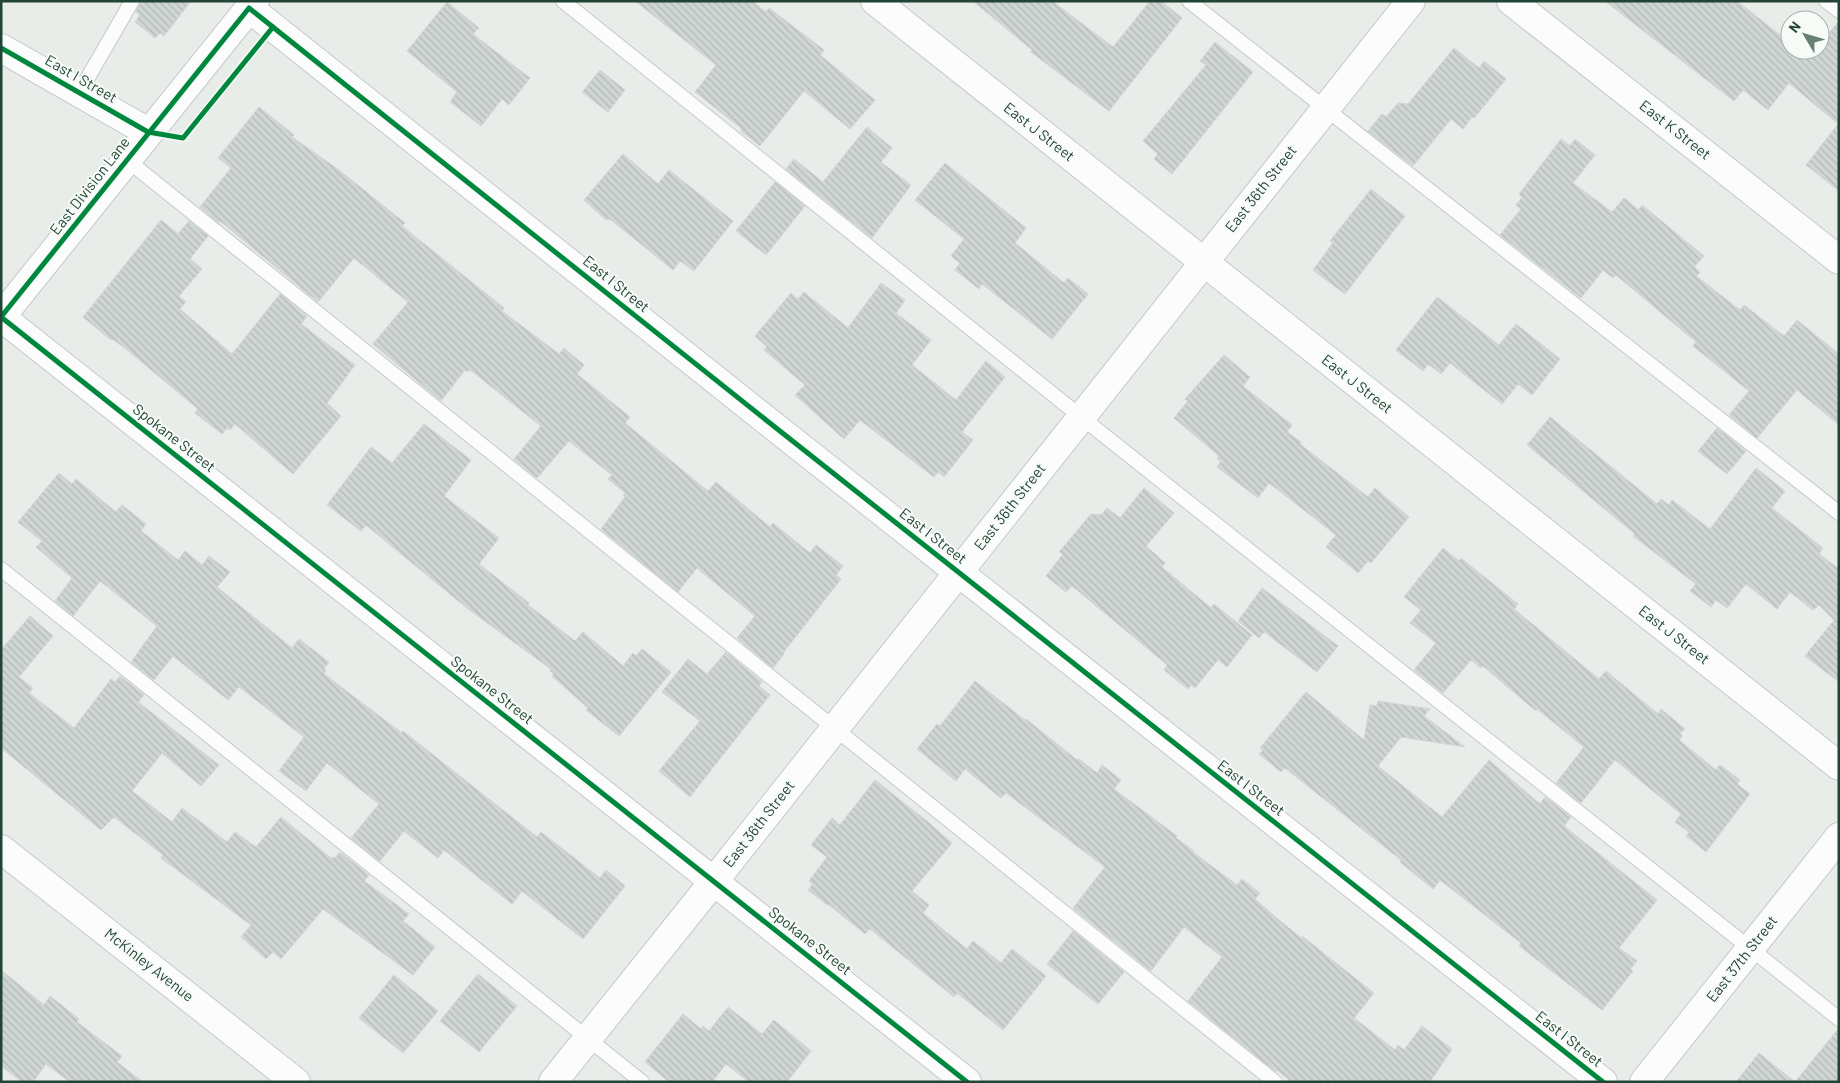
<svg xmlns="http://www.w3.org/2000/svg" width="1840" height="1083" font-family="Barlow,sans-serif">
  <style>
    .building { fill: url(#building-back-hatch); stroke: #d0d6d3 }
    .lines { fill: none; stroke-linecap: round; stroke-linejoin: round }
    .service-casing { stroke: #c5cac7; stroke-width: 16 }
    .minor-casing { stroke: #c5cac7; stroke-width: 30 }
    .tertiary-casing { stroke: #c5cac7; stroke-width: 30 }
    .service { stroke: #fcfcfc; stroke-width: 14 }
    .minor { stroke: #fcfcfc; stroke-width: 28 }
    .tertiary { stroke: #fcfcfc; stroke-width: 28 }
    .cycleway-casing { stroke: #f7fbf8; stroke-width: 8 }
    .cycleway { stroke: #00873e; stroke-width: 5 }
    .labels { text-anchor: middle; stroke-width: 4; stroke-linejoin: round; paint-order: stroke }
    .street-label { font-size: 15px; fill: #224435; stroke: #f7fbf8 }
  </style>
  <defs>
    <pattern id="building-back-hatch" width="6" height="6" patternUnits="userSpaceOnUse" patternTransform="scale(1.25)"><rect width="6" height="6" fill="#d0d6d3"/><path d="M-1 5l2 2M0 0l6 6M5-1l2 2" fill="none" stroke="#b2b9b6"/></pattern>
  </defs>
  <rect width="100%" height="100%" fill="#e8edea"/>
  <g class="building">
    <path d="M141,1H191L164,36L160,33L155,38L135,22L140,15L136,12Z"/>
    <path d="M635,1H752L766,12L769,8L824,50L820,55L875,100L850,129L804,91L760,146L741,131L742,129L695,92L716,65Z"/>
    <path d="M973,1H1052L1113,47L1150,1H1161L1182,18L1109,111L1031,52L1032,50Z"/>
    <path d="M1605,1H1737L1790,43V50H1798L1809,58L1815,50H1820V44L1839,21V191L1806,165L1838,124L1789,83L1768,110L1743,90L1734,101Z"/>
    <path d="M447,2L479,28L473,34L530,78L509,105L502,99L481,126L450,102L457,92L407,51Z"/>
    <path d="M1215,42L1253,72L1172,174L1154,159L1158,154L1143,141L1206,65L1200,61Z"/>
    <path d="M1454,48L1479,68L1484,61L1506,79L1474,118L1472,117L1463,129L1451,119L1413,166L1368,131L1382,114L1386,117L1398,103L1408,104Z"/>
    <path d="M600,70L625,90L608,112L582,92Z"/>
    <path d="M259,107L294,135L292,137L339,170L405,223L402,226L504,308L502,311L559,354L564,348L584,365L577,374L630,417L625,423L708,491L716,482L770,527L773,523L810,553L816,545L843,566L836,575L841,579L783,653L784,654L773,668L737,638L755,616L697,568L678,592L601,529L625,497L623,495L625,493L608,479L612,475L569,441L537,478L514,459L541,426L469,369L468,372L465,370L441,401L373,344L408,302L354,258L318,302L220,221L219,223L200,207L231,168L218,158Z"/>
    <path d="M867,127L892,148L881,162L911,185L872,238L786,169L794,159L823,182Z"/>
    <path d="M1561,139L1570,146L1575,139L1595,155L1573,183L1612,212L1624,198L1639,210L1642,205L1704,256L1694,267L1700,272L1696,276L1740,310L1744,305L1784,336L1797,320L1839,354V425L1797,390L1757,438L1729,415L1749,391L1693,346L1696,342L1616,275L1613,278L1603,270L1581,298L1500,235L1521,209L1516,205L1522,197L1519,194Z"/>
    <path d="M623,154L658,184L669,170L733,221L694,271L680,261L673,270L611,220L608,219L606,220L584,200Z"/>
    <path d="M945,163L1026,228L1015,243L1064,283L1068,278L1088,294L1052,339L982,284L979,289L955,270L960,263L951,256L964,239L915,200Z"/>
    <path d="M775,182L805,206L766,255L736,231Z"/>
    <path d="M1371,189L1405,216L1345,294L1313,270L1333,243L1330,241Z"/>
    <path d="M161,220L178,234L189,221L208,236L190,259L202,269L179,296L186,302L180,309L232,354L280,294L307,316L301,324L355,365L327,403L341,416L293,474L235,424L230,430L227,428L222,434L195,413L198,409L126,349L112,339L111,340L83,317Z"/>
    <path d="M881,283L905,300L896,313L931,340L912,365L956,400L986,361L1005,377L962,432L973,440L944,477L938,472L934,477L860,420L844,439L795,395L805,385L764,350L767,347L755,336L791,293L798,299L804,292L848,328Z"/>
    <path d="M1437,297L1499,345L1516,324L1560,359L1532,395L1518,384L1502,404L1450,363L1441,374L1428,364L1423,371L1396,350Z"/>
    <path d="M1224,355L1250,377L1243,386L1292,425L1287,432L1301,442L1300,444L1368,497L1375,488L1409,517L1371,563L1368,561L1358,573L1326,547L1336,535L1269,483L1258,498L1217,467L1221,461L1217,459L1219,456L1174,418L1188,401L1185,399Z"/>
    <path d="M1550,417L1657,504L1661,499L1669,505L1672,500L1710,529L1756,468L1785,491L1772,508L1823,548L1819,554L1839,569V682L1805,656L1834,620L1819,605L1813,610L1790,592L1777,609L1746,584L1727,608L1716,600L1711,607L1690,591L1696,584L1633,536L1635,534L1527,445Z"/>
    <path d="M424,424L471,460L444,496L499,538L479,564L529,603L528,605L575,641L583,632L623,666L633,653L636,656L642,649L671,672L619,736L586,710L588,708L552,676L554,674L550,671L551,669L468,609L366,525L361,531L327,505L371,447L392,463Z"/>
    <path d="M1717,428L1746,451L1727,474L1698,451Z"/>
    <path d="M59,473L72,484L76,479L116,512L122,505L146,524L141,531L178,560L185,551L202,565L209,556L230,572L217,587L292,648L299,639L329,662L324,669L326,671L324,674L402,733L403,731L537,837L541,832L600,878L606,870L625,886L583,939L522,891L512,904L444,850L438,858L404,831L380,861L351,838L379,804L327,763L306,791L279,771L304,737L239,687L228,700L173,656L154,680L131,662L157,626L100,581L73,616L55,601L72,578L36,547L42,541L18,522Z"/>
    <path d="M1144,488L1174,513L1146,546L1165,563L1162,567L1211,608L1214,604L1252,635L1227,667L1218,660L1195,688L1191,685L1188,689L1164,670L1167,665L1165,663L1072,586L1066,592L1046,576L1063,554L1059,552L1091,514L1101,515L1107,508L1120,518Z"/>
    <path d="M1443,548L1459,561L1461,558L1518,604L1514,609L1599,679L1606,671L1658,714L1661,709L1685,729L1680,733L1682,736L1679,740L1716,770L1720,765L1740,780L1737,784L1750,794L1706,852L1686,836L1689,832L1675,822L1681,814L1615,760L1581,803L1556,783L1584,747L1537,709L1536,711L1483,666L1481,668L1471,660L1443,693L1414,670L1436,643L1410,623L1421,610L1404,597Z"/>
    <path d="M1262,588L1338,646L1317,672L1264,632L1259,638L1238,621Z"/>
    <path d="M30,616L53,636L19,677L33,688L29,693L74,728L111,679L115,682L120,676L144,695L138,702L219,765L201,786L162,753L132,791L172,822L182,808L227,842L235,832L256,847L281,817L332,859L333,857L335,858L340,852L369,875L364,881L409,914L403,921L435,947L413,975L323,909L281,959L273,952L266,959L241,937L251,925L161,858L163,855L114,817L101,830L1,748V650Z"/>
    <path d="M726,652L762,682L759,686L770,695L690,797L659,771L700,721L662,692L688,659L707,674Z"/>
    <path d="M975,681L1025,720L1026,719L1077,760L1079,759L1097,773L1102,765L1121,780L1114,789L1177,836L1176,838L1194,851L1193,852L1237,885L1242,879L1260,893L1255,899L1278,919L1301,938L1302,936L1374,993L1354,1018L1395,1050L1398,1045L1404,1050L1422,1026L1452,1049L1430,1082H1292L1277,1070L1276,1072L1188,1001L1222,957L1184,927L1151,971L1073,908L1105,867L1006,793L1001,798L965,769L956,781L917,749L937,724L940,726Z"/>
    <path d="M1306,692L1364,740L1370,705L1377,706L1378,701L1430,709L1424,716L1465,747L1401,737L1378,766L1442,817L1489,760L1540,804L1545,797L1571,817L1564,826L1657,900L1619,948L1637,961L1630,969L1633,971L1602,1010L1519,946L1521,943L1440,880L1433,889L1400,862L1401,860L1285,768L1281,772L1259,754L1263,750L1260,748Z"/>
    <path d="M875,780L928,822L952,843L912,891L929,905L923,913L967,949L973,941L1001,963L1012,949L1046,976L1003,1030L957,993L954,997L870,929L865,934L828,904L827,905L808,890L813,884L809,881L827,857L811,845L832,818L840,825Z"/>
    <path d="M1073,931L1124,972L1098,1004L1047,964Z"/>
    <path d="M1,970L44,1005L50,996L79,1019L77,1022L122,1056L117,1062L143,1082H70L46,1064L33,1082H22L1,1066Z"/>
    <path d="M478,974L517,1006L479,1052L440,1021Z"/>
    <path d="M394,975L438,1011L403,1053L359,1018Z"/>
    <path d="M728,1007L762,1034L774,1020L811,1051L787,1082H749L726,1064L712,1082H669L645,1062L683,1014L701,1029L703,1026L709,1031Z"/>
    <path d="M1839,1028V1082H1736L1759,1053L1795,1082Z"/>
  </g>
  <g class="lines">
    <g class="service-casing">
      <g id="service">
        <path d="M563,1L1081,417L1839,1019"/>
        <path d="M1189,1L1839,513"/>
        <path d="M1826,1L1839,11"/>
        <path d="M79,93L132,1"/>
        <path d="M127,160L1275,1082"/>
        <path d="M1,569L642,1082"/>
      </g>
    </g>
    <g class="minor-casing">
      <g id="minor">
        <path d="M875,1L1839,766"/>
        <path d="M1511,1L1839,260"/>
        <path d="M249,8L766,420L1603,1082"/>
        <path d="M1,48L148,132"/>
        <path d="M1,317L967,1082"/>
        <path d="M553,1082L714,881L1411,1"/>
        <path d="M1644,1082L1839,837"/>
      </g>
    </g>
    <g class="tertiary-casing">
      <g id="tertiary">
        <path d="M1,317L255,1"/>
        <path d="M1,849L296,1082"/>
      </g>
    </g>
    <use href="#service" class="service"/>
    <use href="#minor" class="minor"/>
    <use href="#tertiary" class="tertiary"/>
    <g class="cycleway-casing">
      <g id="cycleway">
        <path d="M1,48L148,132L183,138L273,27"/>
        <path d="M967,1082L1,317L249,8L766,420L1603,1082"/>
      </g>
    </g>
    <use href="#cycleway" class="cycleway"/>
  </g>
  <g class="labels">
    <g class="street-label">
      <text transform="translate(81 79) rotate(30)" y="5">East I Street</text>
      <text transform="translate(1675 130) rotate(38)" y="5">East K Street</text>
      <text transform="translate(1039 132) rotate(38)" y="5">East J Street</text>
      <text transform="translate(90 186) rotate(-52)" y="5">East Division Lane</text>
      <text transform="translate(1261 189) rotate(-52)" y="5">East 36th Street</text>
      <text transform="translate(616 284) rotate(39)" y="5">East I Street</text>
      <text transform="translate(1357 384) rotate(38)" y="5">East J Street</text>
      <text transform="translate(174 438) rotate(38)" y="5">Spokane Street</text>
      <text transform="translate(1010 507) rotate(-52)" y="5">East 36th Street</text>
      <text transform="translate(933 536) rotate(38)" y="5">East I Street</text>
      <text transform="translate(1674 635) rotate(38)" y="5">East J Street</text>
      <text transform="translate(492 690) rotate(38)" y="5">Spokane Street</text>
      <text transform="translate(1251 788) rotate(38)" y="5">East I Street</text>
      <text transform="translate(759 824) rotate(-52)" y="5">East 36th Street</text>
      <text transform="translate(810 941) rotate(38)" y="5">Spokane Street</text>
      <text transform="translate(1742 959) rotate(-52)" y="5">East 37th Street</text>
      <text transform="translate(149 965) rotate(38)" y="5">McKinley Avenue</text>
      <text transform="translate(1569 1039) rotate(38)" y="5">East I Street</text>
    </g>
  </g>
  <rect width="1840" height="1083" fill="none" stroke="#224435" stroke-width="5"/>
  <g transform="translate(1805 35) rotate(308)"><circle r="24" fill="#f7fbf8" stroke="#a2b2aa"/>
  <path d="M0-4L9 19L0 12L-9 19Z" fill="#677f74"/>
  <text y="-8" font-size="14" font-weight="bold" text-anchor="middle" fill="#224435">N</text>
  </g>
</svg>
